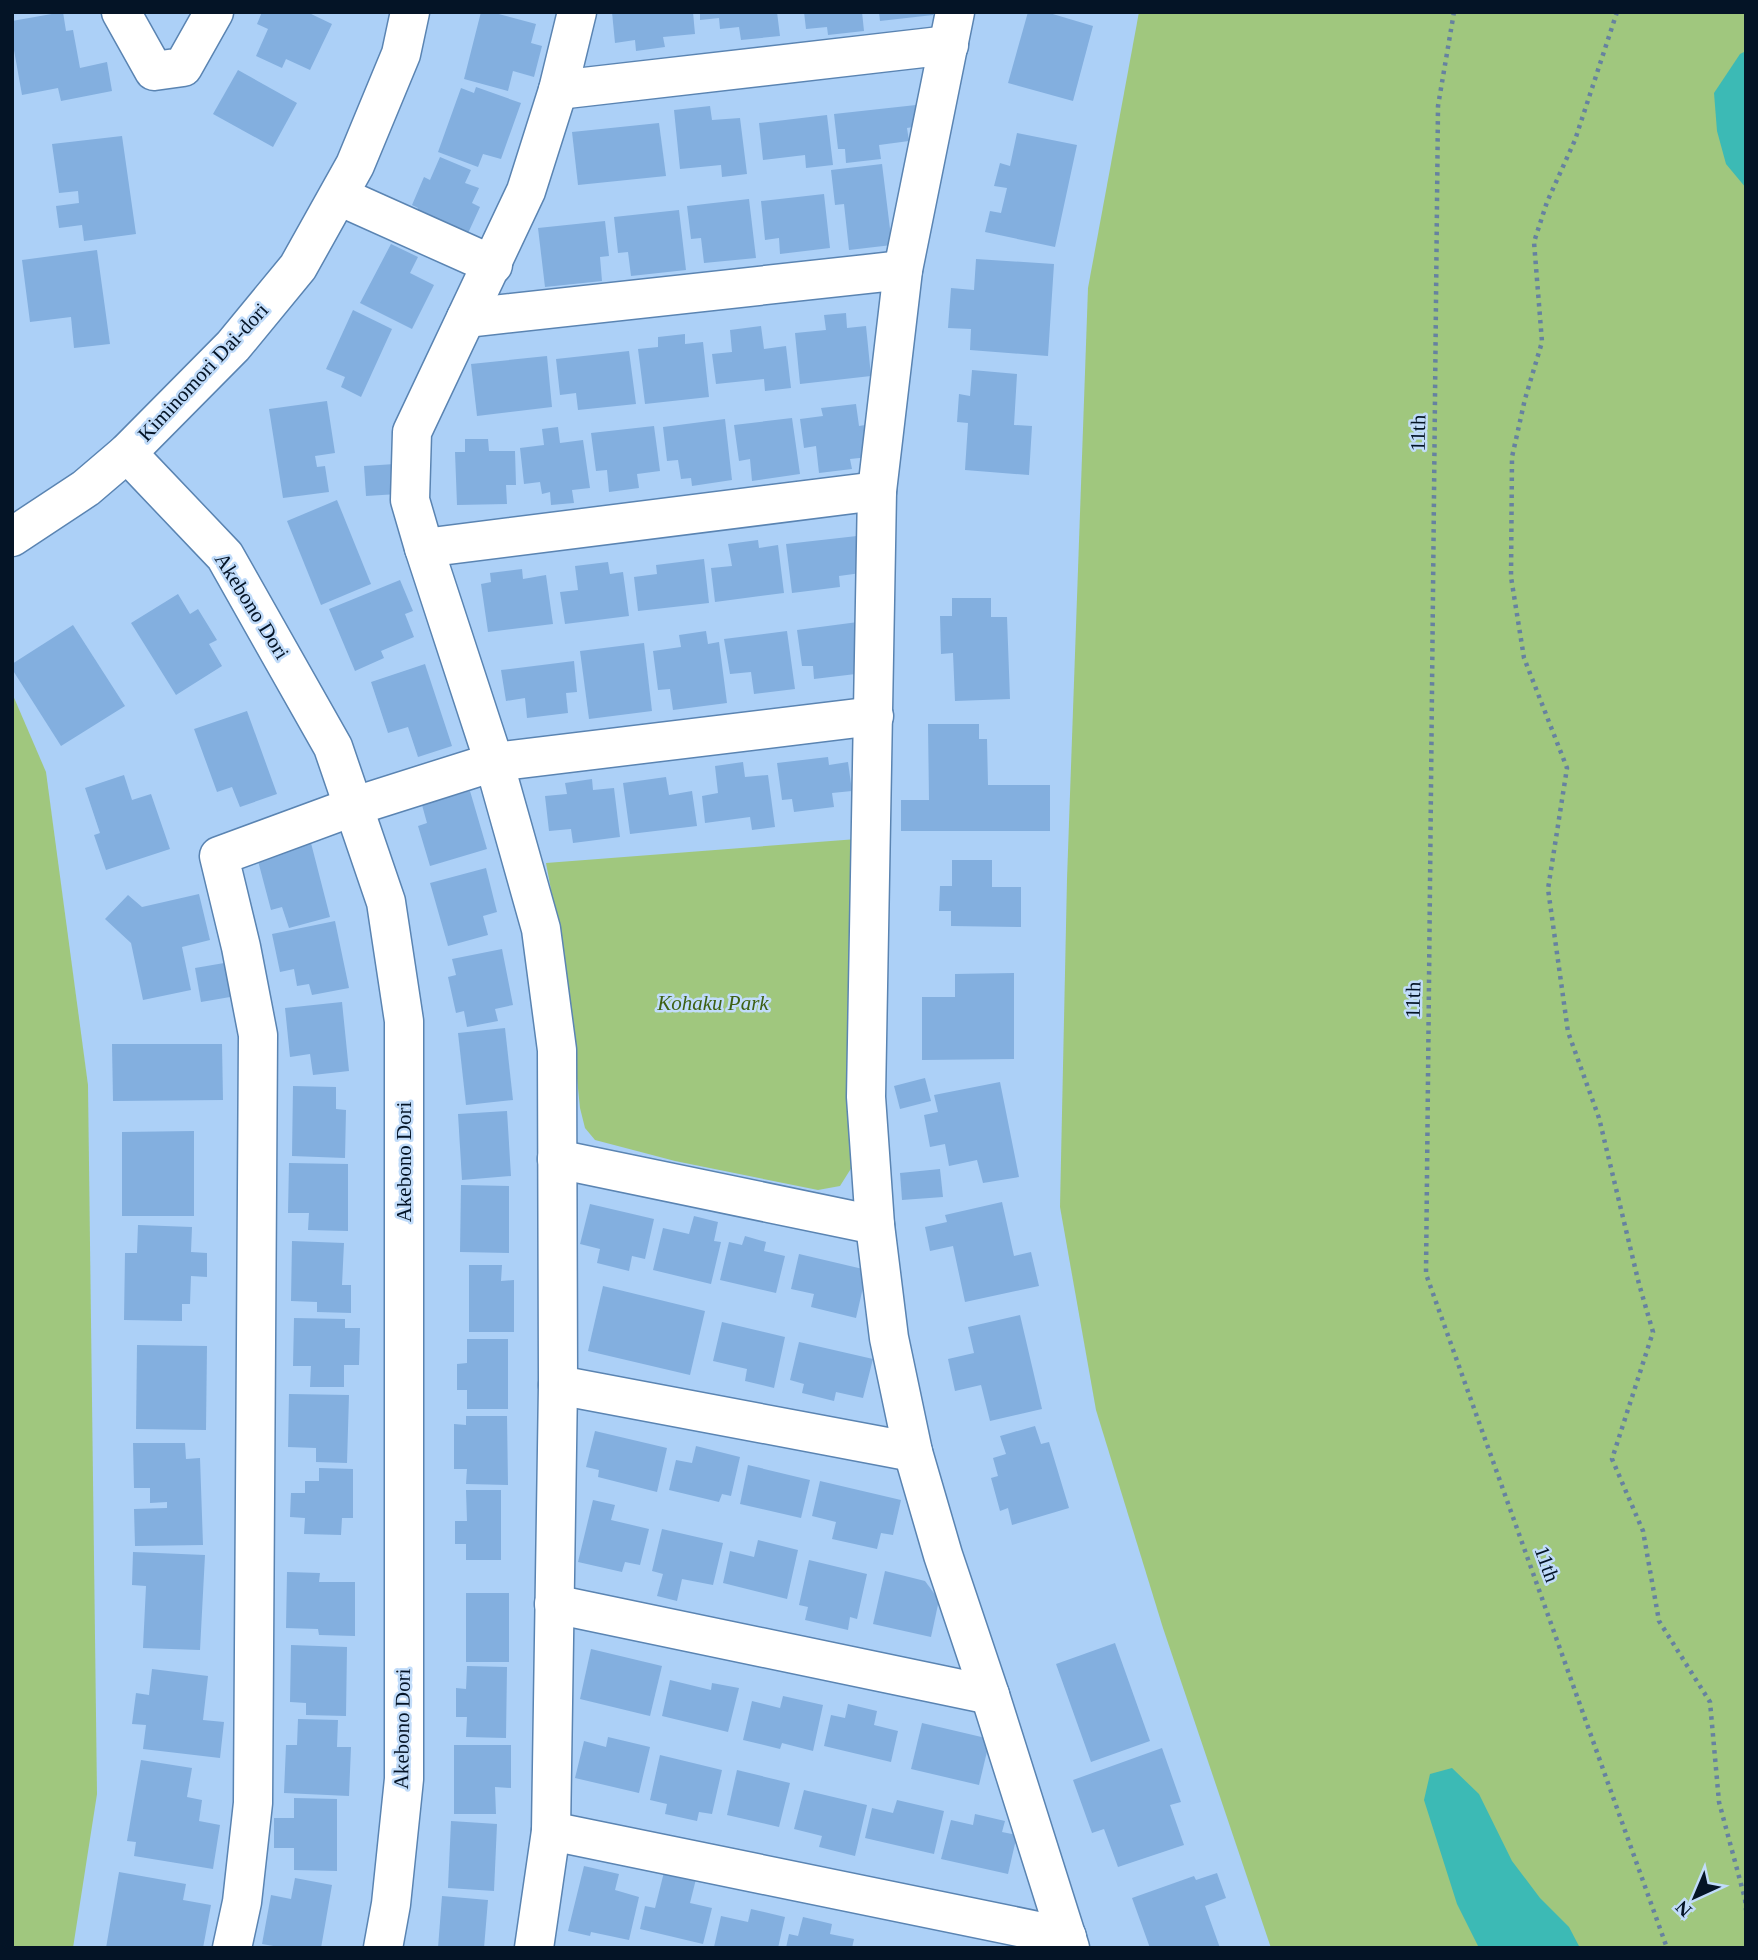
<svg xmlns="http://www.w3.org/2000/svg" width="1758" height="1960" font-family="Georgia,serif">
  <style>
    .green { fill: #a0c77e }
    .water { fill: #3cbab5 }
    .building { fill: #83afdf }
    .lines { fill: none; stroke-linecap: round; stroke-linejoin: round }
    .minor-casing { stroke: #5a84b2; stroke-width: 41 }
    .path { stroke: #6682a0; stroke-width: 4.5; stroke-dasharray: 3.5 5; stroke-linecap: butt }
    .minor { stroke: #fff; stroke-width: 38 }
    .labels { text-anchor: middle; stroke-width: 5; stroke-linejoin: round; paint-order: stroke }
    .street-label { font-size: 21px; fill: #041426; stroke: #c1dcfa }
    .park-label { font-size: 21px; font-style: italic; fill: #3d6013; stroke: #c1dcfa }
  </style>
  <rect width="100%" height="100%" fill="#acd0f7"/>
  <g class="green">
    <path d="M1139,12H1746V1948H1271L1163,1628L1096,1410L1060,1207L1067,879L1088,288Z"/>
    <path d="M12,693L46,772L88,1085L97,1794L73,1948H12Z"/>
    <path d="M857,839V1159L840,1186L818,1190L675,1161L595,1140L585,1128L580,1108L566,970L546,863Z"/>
  </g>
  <g class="water">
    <path d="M1746,51V188L1726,164L1717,131L1714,93L1740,54Z"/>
    <path d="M1452,1768L1479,1794L1512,1861L1540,1898L1569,1927L1580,1948H1479L1457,1904L1424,1800L1430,1774Z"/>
  </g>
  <g class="building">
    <path d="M63,12L66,31L73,30L80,68L107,62L112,91L61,101L58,88L22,95L12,39V21Z"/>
    <path d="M262,12H307L332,24L310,70L286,59L282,68L256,56L268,29L257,24Z"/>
    <path d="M481,12H491L536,24L531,43L542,46L534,77L513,71L508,91L464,79Z"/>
    <path d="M612,12H693L695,34L663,37L665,47L636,51L635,40L615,43Z"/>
    <path d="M700,12H777L780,36L741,40L739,27L720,29L719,18L700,20Z"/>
    <path d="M804,12H862L864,31L828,35L827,27L806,29Z"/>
    <path d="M879,12H933V15L880,21Z"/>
    <path d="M1028,12H1046L1093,26L1073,101L1008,83Z"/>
    <path d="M238,70L297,103L273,147L213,114Z"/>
    <path d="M476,87L521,103L501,159L483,154L478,167L438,152L461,88L474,93Z"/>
    <path d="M916,105L919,126L907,128L909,141L879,145L881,159L846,163L845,149H838L834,114Z"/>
    <path d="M710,106L712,120L740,118L747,174L722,177L721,165L680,169L674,110Z"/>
    <path d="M827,115L833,165L806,168L805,155L763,160L759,123Z"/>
    <path d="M659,123L666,176L578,185L572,132Z"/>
    <path d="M1017,133L1077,145L1055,247L985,232L990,211L1001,213L1007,188L994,186L1000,163L1010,166Z"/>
    <path d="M122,136L136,234L84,241L82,225L59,228L56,206L79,203L78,191L59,193L52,144Z"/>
    <path d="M440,157L471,170L465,183L479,188L472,203L480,207L464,242L412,219L418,208L412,205L424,177L430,180Z"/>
    <path d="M882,164L892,245L849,250L844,204L835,205L831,170Z"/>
    <path d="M824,194L830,248L780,254L779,238L765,240L761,201Z"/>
    <path d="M749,199L756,258L704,263L701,238L691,239L687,206Z"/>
    <path d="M679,210L686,270L631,276L628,252L618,253L614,217Z"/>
    <path d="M605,221L609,256L600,257L602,281L545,287L538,228Z"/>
    <path d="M391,244L418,257L410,273L434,285L412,329L360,303Z"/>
    <path d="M97,250L110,344L74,348L71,317L30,322L22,260Z"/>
    <path d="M976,259L1054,264L1048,356L970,350L971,329L948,328L951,288L974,290Z"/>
    <path d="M353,310L392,329L361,397L341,387L345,377L326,369Z"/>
    <path d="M846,313L847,328L866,326L871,376L800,384L795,333L826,330L824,315Z"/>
    <path d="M761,326L764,349L786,346L791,388L765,391L764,379L716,384L712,354L732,352L730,330Z"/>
    <path d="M685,334V344L703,342L709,397L645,404L638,349L658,347V337Z"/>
    <path d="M629,351L636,404L578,410L576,393L560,395L556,359Z"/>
    <path d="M547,356L552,407L477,416L471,364Z"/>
    <path d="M972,370L1017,374L1014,425L1032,426L1029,475L965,470L968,423L957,422L959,394L970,396Z"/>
    <path d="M327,401L335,453L315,456L317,467L325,466L329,492L283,498L269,409Z"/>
    <path d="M856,404L859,426L865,425L869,457L850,459L852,469L819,473L816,446L804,448L800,419L823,416L821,408Z"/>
    <path d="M792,418L800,474L752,481L750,459L739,461L734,425Z"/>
    <path d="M725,419L732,480L692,486L691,478L681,479L678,460L667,461L663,427Z"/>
    <path d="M654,426L660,471L637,474L639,488L609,492L607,470L596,471L591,433Z"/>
    <path d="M558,427L560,443L583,440L590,488L572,490L574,503L551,505L550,492L542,494L540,482L524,484L520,448L544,445L542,429Z"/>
    <path d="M465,439H488L489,451H515L516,485H506L507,504L457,505L455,452H465Z"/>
    <path d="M395,464L398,494L366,496L364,466Z"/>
    <path d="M337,500L371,584L321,605L287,521Z"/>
    <path d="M857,536L861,573L839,576L840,587L792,593L786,544Z"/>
    <path d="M758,540L759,548L778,545L784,593L715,602L711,568L732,566L728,544Z"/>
    <path d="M704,559L709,603L638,611L634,577L657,574L656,565Z"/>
    <path d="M608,562L610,574L623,572L629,616L565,624L560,592L578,590L575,566Z"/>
    <path d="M522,569L523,579L546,575L553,624L488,632L481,584L491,582L490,573Z"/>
    <path d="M400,580L413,611L405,614L414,637L381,651L384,658L355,671L329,609Z"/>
    <path d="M178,594L190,614L198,609L217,640L209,644L222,666L176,695L131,623Z"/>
    <path d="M952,598H991V617H1007L1010,699L955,701L953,653L941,654L940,616H952Z"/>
    <path d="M858,622L864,673L814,679L813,666H802L797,630Z"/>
    <path d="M73,625L125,706L61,746L12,669V664Z"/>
    <path d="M706,631L708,644L719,642L727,703L673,710L670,689L658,690L653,651L681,647L679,635Z"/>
    <path d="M787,631L795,689L754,694L751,672L730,674L724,639Z"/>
    <path d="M644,643L652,711L589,719L580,651Z"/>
    <path d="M574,661L577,692L566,693L568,713L527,718L525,698L506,701L501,670Z"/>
    <path d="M425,664L452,746L418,757L408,727L388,733L371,682Z"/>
    <path d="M247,711L277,794L240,807L232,787L217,792L194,729Z"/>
    <path d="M928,724H979V739H987L988,785H1050V831H901V800H929Z"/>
    <path d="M828,757L829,765L848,762L852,791L832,793L834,807L794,812L792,799L782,800L777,763Z"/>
    <path d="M743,762L745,777L768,775L775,827L752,830L750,817L705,823L702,796L718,793L715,766Z"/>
    <path d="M124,775L132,800L151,794L170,849L106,870L94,835L100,833L85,788Z"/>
    <path d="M666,777L669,795L692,791L697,826L630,834L623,783Z"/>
    <path d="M592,779L593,790L614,788L620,837L573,843L571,829L549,831L545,796L567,794L565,783Z"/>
    <path d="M470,791L487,849L430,866L418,826L427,823L422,805Z"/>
    <path d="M311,843L330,917L289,928L282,907L271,910L257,857Z"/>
    <path d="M952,860H992V887H1021V927L951,926V911H939L940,886H952Z"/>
    <path d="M486,868L497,912L483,916L488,935L448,946L430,883Z"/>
    <path d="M199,894L210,940L182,947L191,990L143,1000L131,943L105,919L128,895L142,907Z"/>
    <path d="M335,921L349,988L312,995L309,984L297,986L294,969L280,972L272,934Z"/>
    <path d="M502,949L513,1005L495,1009L498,1021L467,1027L464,1011L456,1013L448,977L456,975L452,959Z"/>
    <path d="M230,962L236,996L201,1002L195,968Z"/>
    <path d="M1014,973V1059L922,1060V997H955V974Z"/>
    <path d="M342,1002L349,1071L313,1075L310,1054L290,1057L285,1008Z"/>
    <path d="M505,1028L513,1100L466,1105L458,1033Z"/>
    <path d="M112,1044H222L223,1100L113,1101Z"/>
    <path d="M925,1078L931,1101L900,1109L894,1086Z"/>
    <path d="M1000,1082L1019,1177L983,1183L977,1160L949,1166L945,1144L930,1147L924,1115L938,1112L934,1095Z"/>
    <path d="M293,1086L336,1087V1109L346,1110L345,1158L292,1156Z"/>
    <path d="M507,1111L511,1176L462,1180L458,1114Z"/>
    <path d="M194,1131V1216H122V1132Z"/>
    <path d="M289,1163L348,1164V1231L308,1230L309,1213H288Z"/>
    <path d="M940,1169L943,1197L902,1200L900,1173Z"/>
    <path d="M461,1185L509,1186V1253L460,1252Z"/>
    <path d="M1002,1202L1014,1256L1031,1252L1039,1286L965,1302L953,1246L930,1251L925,1227L947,1222L945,1215Z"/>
    <path d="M590,1204L654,1219L645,1259L632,1256L629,1271L597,1263L600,1249L580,1244Z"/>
    <path d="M694,1216L718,1222L714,1241L721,1242L711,1284L653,1270L663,1228L689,1234Z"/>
    <path d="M138,1225L192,1227L191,1252L207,1253V1277L191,1276L190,1304H182V1321L124,1320L125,1253H137Z"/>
    <path d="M745,1236L766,1242L764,1251L785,1256L776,1293L720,1280L729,1242L742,1245Z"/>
    <path d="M292,1241L344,1243L342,1285H351V1313L317,1312V1302L291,1301Z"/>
    <path d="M799,1254L867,1270L856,1318L811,1307L814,1294L791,1289Z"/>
    <path d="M469,1265H502L501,1281L514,1280V1332H469Z"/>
    <path d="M603,1286L705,1311L690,1375L588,1351Z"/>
    <path d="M1020,1315L1042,1409L990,1421L981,1385L955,1391L948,1359L974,1353L968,1327Z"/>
    <path d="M294,1318L345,1319V1328H360L359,1365H344V1387H310L311,1366H293Z"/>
    <path d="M722,1322L785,1337L774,1388L745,1381L747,1369L713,1361Z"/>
    <path d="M467,1339H508V1409H467V1390H457V1364L467,1363Z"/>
    <path d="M799,1342L873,1359L863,1398L836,1392L834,1401L802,1393L804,1384L790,1380Z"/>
    <path d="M137,1345L207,1346L206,1430L136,1429Z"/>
    <path d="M289,1394L349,1395L347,1463L316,1462V1448L288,1447Z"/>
    <path d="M466,1416H507L508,1485L466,1484L467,1469H454V1424L466,1425Z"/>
    <path d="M1035,1426L1041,1444L1049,1442L1069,1508L1012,1525L1008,1508L1000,1511L991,1478L998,1476L993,1458L1006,1454L1000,1436Z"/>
    <path d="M595,1431L667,1448L657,1492L598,1477L599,1470L586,1467Z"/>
    <path d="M133,1443H185L186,1459L200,1458L203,1545L135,1546L134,1509L167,1508V1502L150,1503V1488H134Z"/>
    <path d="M696,1446L740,1457L731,1496L722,1494L719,1502L669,1490L676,1460L692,1463Z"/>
    <path d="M748,1465L810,1480L801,1518L740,1504Z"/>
    <path d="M319,1468L353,1469V1518H342L341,1535L304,1534L305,1518L290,1517L291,1493H305V1481H319Z"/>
    <path d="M820,1481L901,1500L893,1535L881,1533L877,1549L832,1539L836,1522L812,1516Z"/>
    <path d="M466,1490H501V1560H466V1544H455V1521H467Z"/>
    <path d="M593,1500L615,1505L611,1520L649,1529L640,1565L625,1562L622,1572L578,1562Z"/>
    <path d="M662,1529L723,1543L713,1585L682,1579L677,1601L657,1596L663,1574L652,1571Z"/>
    <path d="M758,1540L798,1550L787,1599L723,1583L730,1551L754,1557Z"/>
    <path d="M133,1552L205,1555L200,1650L143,1648L146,1586L132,1585Z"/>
    <path d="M809,1560L867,1574L857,1619L850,1617L848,1630L805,1620L808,1607L799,1605Z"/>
    <path d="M885,1571L925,1581L939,1600L931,1637L873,1624Z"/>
    <path d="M287,1572L320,1573L319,1582H355V1636L319,1635L318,1629L286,1628Z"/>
    <rect x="466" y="1593" width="43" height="69"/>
    <path d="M1115,1643L1150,1741L1091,1762L1056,1664Z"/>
    <path d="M291,1645L347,1647L346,1716L306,1715V1703L290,1702Z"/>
    <path d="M591,1649L662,1666L650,1716L580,1699Z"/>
    <path d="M467,1666L507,1667L506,1738L466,1737L467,1717H456V1688L466,1689Z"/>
    <path d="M152,1669L208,1676L203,1720L224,1722L220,1758L143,1749L146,1725L132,1724L136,1693L149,1695Z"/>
    <path d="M670,1680L711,1690L712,1683L739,1688L728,1732L662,1716Z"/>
    <path d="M783,1696L823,1705L813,1751L782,1743L780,1749L743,1740L752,1701L780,1708Z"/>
    <path d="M848,1704L877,1711L874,1725L898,1731L891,1762L824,1746L831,1715L845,1718Z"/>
    <path d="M298,1719L338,1720L337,1747H351L349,1796L284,1793L286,1745H297Z"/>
    <path d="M922,1723L990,1739L979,1785L911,1769Z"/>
    <path d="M608,1737L650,1747L639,1793L575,1778L584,1741L606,1747Z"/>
    <path d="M454,1745H511V1788L495,1787L496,1814H454Z"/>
    <path d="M1162,1748L1181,1802L1170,1805L1184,1845L1118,1867L1104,1829L1092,1833L1073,1780Z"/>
    <path d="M660,1755L722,1770L712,1814L699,1812L697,1821L665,1814L667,1804L650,1800Z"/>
    <path d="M141,1760L192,1768L187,1797L202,1800L199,1821L220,1825L213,1869L134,1856L136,1842L127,1841Z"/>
    <path d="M737,1770L790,1783L779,1827L727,1815Z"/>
    <path d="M804,1790L867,1805L855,1856L819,1847L822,1836L794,1829Z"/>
    <path d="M294,1798L337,1799V1871L294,1870V1848H274V1818H294Z"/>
    <path d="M897,1800L944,1811L934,1854L865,1838L872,1808L893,1813Z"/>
    <path d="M975,1814L1005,1821L1002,1832L1017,1835L1008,1874L941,1859L951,1820L973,1825Z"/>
    <path d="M451,1821L497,1824L494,1891L448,1888Z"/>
    <path d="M584,1866L619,1874L615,1890L639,1897L629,1940L591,1932L590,1936L568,1931Z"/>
    <path d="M119,1872L186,1884L183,1900L211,1905L203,1948H106Z"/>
    <path d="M664,1872L696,1879L690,1903L712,1908L703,1944L640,1929L645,1906L655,1908Z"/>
    <path d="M1217,1873L1226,1898L1205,1906L1220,1948H1150L1132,1898L1194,1876L1196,1880Z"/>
    <path d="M295,1878L332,1885L321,1948H285L262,1944L271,1895L291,1899Z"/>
    <path d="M442,1896L488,1900L484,1948H438Z"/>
    <path d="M751,1909L785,1917L778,1948L714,1947L721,1916L748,1922Z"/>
    <path d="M803,1917L832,1924L830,1934L854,1939L852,1948H786L789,1934L798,1936Z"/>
  </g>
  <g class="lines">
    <g class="minor-casing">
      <g id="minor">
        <path d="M121,12L154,71L183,67L214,12"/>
        <path d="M955,12L903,270L877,491L866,1097L875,1225L889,1338L913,1452L943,1555L990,1695L1070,1948"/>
        <path d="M558,90L949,45"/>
        <path d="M339,196L493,265"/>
        <path d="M466,318L903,270"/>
        <path d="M127,453L225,556L333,747L386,902L404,1021V1779L391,1904L383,1948"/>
        <path d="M12,537L86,488L127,453L233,346L298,267L355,165L401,54L410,12"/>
        <path d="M424,548L877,491"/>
        <path d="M557,1159L875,1225"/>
        <path d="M558,1385L913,1452"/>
        <path d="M554,1604L990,1695"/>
        <path d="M551,1831L1067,1937"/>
        <path d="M232,1948L242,1902L253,1803L258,1035L241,947L219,856L355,806L494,762L874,716"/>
        <path d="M534,1948L551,1831L558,1385L557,1050L541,929L494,762L424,548L410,500L412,432L526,191L558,90L577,12"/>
      </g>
    </g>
    <g class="path">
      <path d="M1454,12L1438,106L1426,1274L1667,1948"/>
      <path d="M1617,12L1575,140L1547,202L1534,242L1542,342L1525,399L1512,457L1511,577L1524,658L1567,768L1548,889L1568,1032L1599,1118L1639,1284L1653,1332L1612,1459L1643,1531L1659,1621L1710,1702L1719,1802L1745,1899L1746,1910"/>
    </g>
    <use href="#minor" class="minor"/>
  </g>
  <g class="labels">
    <g class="street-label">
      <text transform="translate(203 372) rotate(-47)" y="7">Kiminomori Dai-dori</text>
      <text transform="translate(1418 433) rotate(-89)" y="7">11th</text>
      <text transform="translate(252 606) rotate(58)" y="7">Akebono Dori</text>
      <text transform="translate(1413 1000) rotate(-89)" y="7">11th</text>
      <text transform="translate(404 1162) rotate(-90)" y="7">Akebono Dori</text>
      <text transform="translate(1547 1564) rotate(70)" y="7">11th</text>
      <text transform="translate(402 1729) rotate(-89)" y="7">Akebono Dori</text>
    </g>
    <g class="park-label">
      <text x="713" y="1010">Kohaku Park</text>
    </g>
  </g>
  <rect width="1758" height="1960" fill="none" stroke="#041426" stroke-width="28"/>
  <g transform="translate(1695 1897) rotate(224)" stroke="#c1dcfa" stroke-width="5" paint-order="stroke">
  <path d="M0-5L12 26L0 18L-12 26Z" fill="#041426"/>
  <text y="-10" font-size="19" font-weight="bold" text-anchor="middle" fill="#041426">N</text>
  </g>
</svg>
